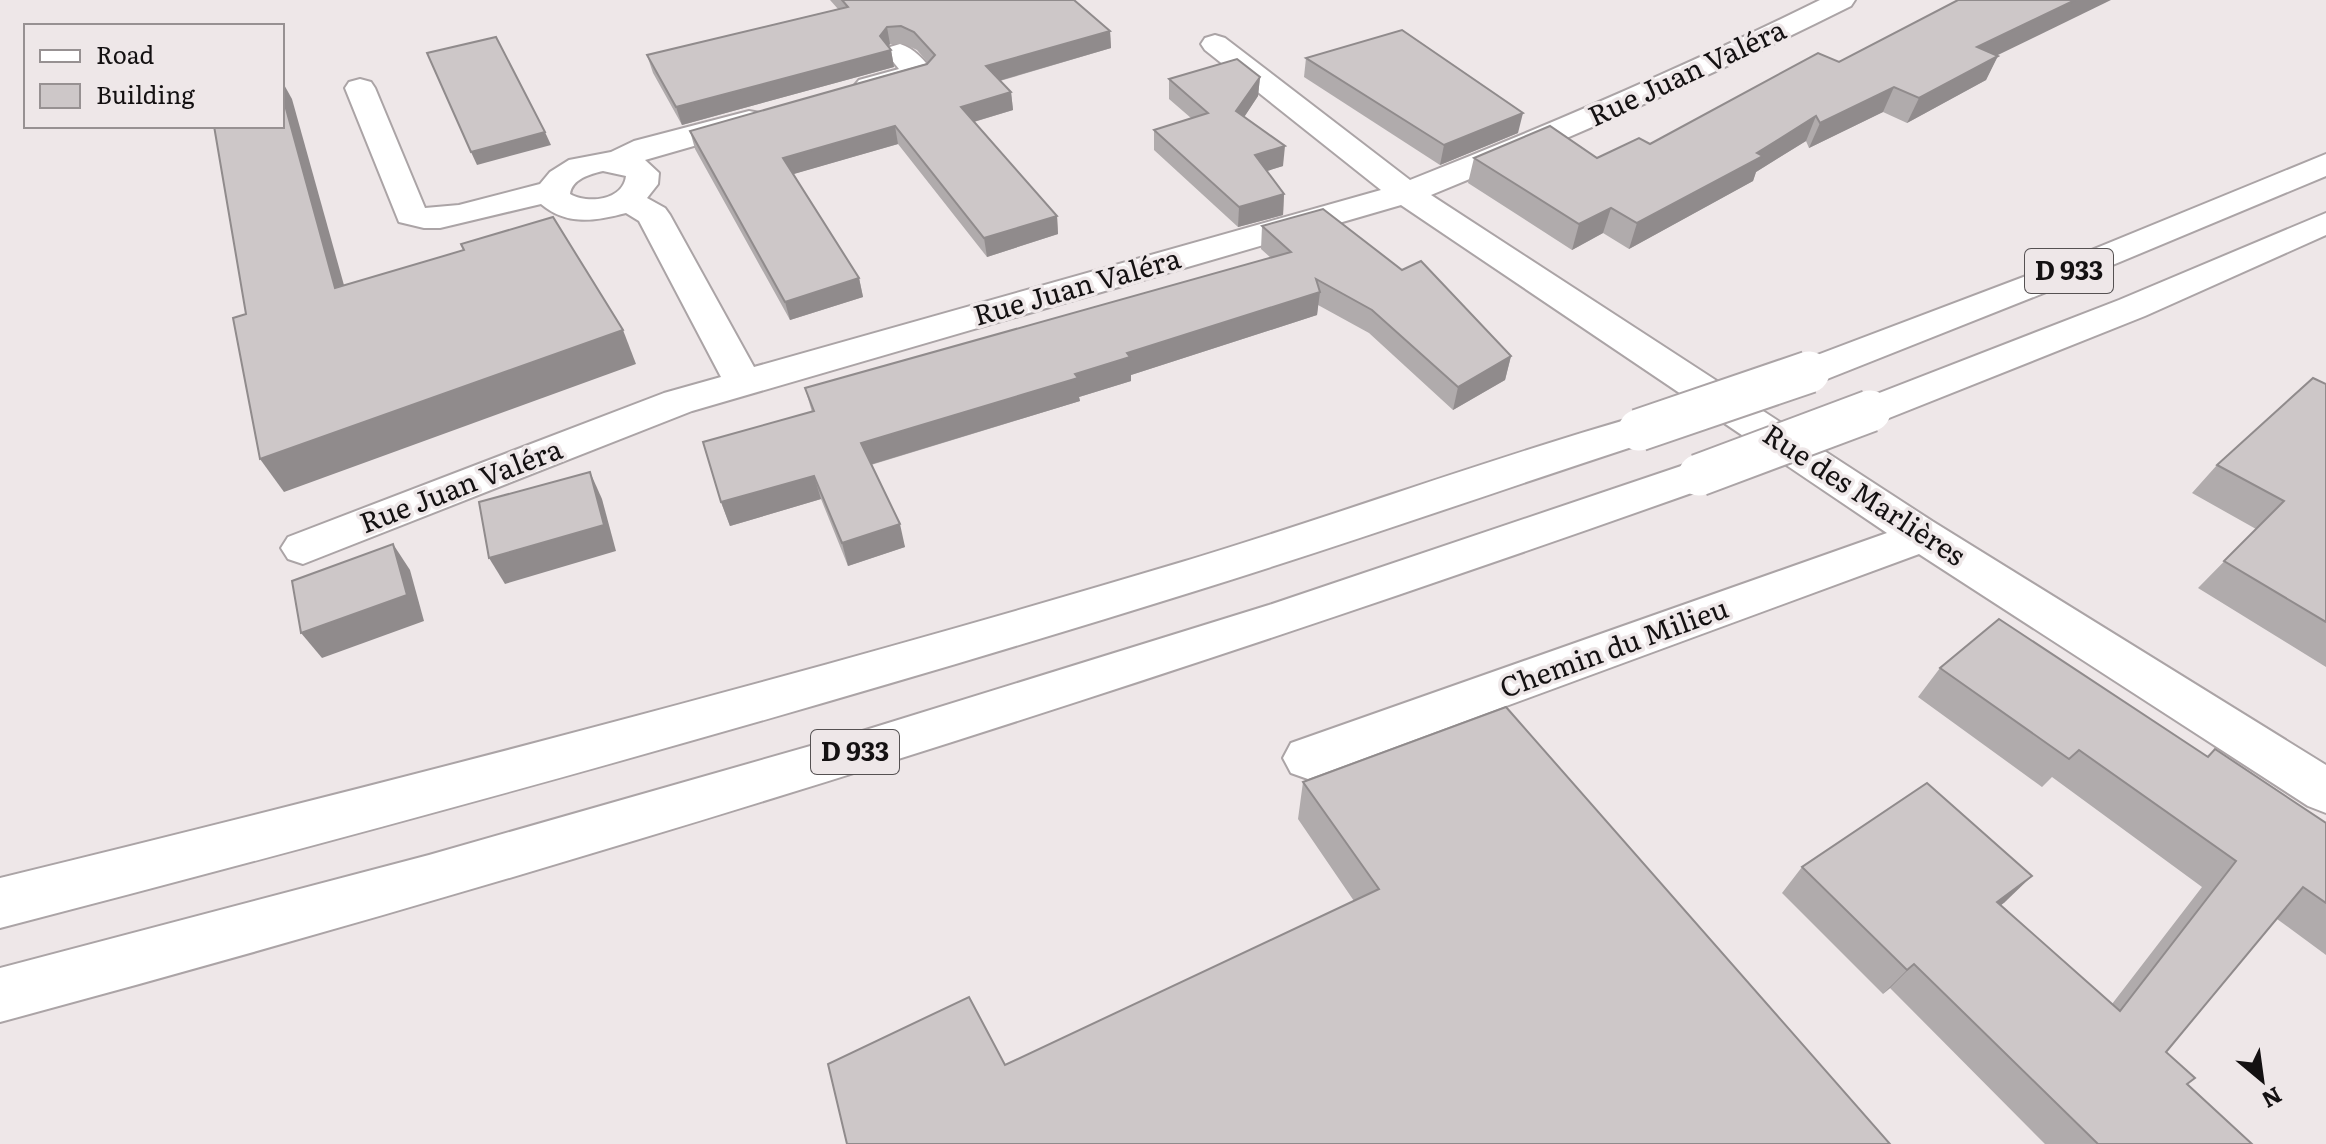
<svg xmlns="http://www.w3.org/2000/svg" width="2326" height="1144" font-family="Literata,serif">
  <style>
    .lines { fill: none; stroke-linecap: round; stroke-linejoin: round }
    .minor-casing { stroke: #aba4a6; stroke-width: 4 }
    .highway-casing { stroke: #aba4a6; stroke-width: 4 }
    .minor { fill: #fff; fill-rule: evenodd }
    .highway { fill: #fff; fill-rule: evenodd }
    .highway-bridge-casing { stroke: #aba4a6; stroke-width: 45; stroke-linecap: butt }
    .highway-bridge { stroke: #fff; stroke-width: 41 }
    .wall { fill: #b0abac }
    .shaded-wall { fill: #908b8c }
    .building { fill: #cdc7c8; stroke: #908b8c; stroke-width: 2 }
    .labels { text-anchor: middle; stroke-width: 7; stroke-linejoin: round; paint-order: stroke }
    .shield { fill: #eee7e8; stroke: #555152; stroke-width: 2 }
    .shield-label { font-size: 26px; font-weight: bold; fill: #141112 }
    .street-label { font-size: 28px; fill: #141112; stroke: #eee7e8 }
  </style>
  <rect width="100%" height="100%" fill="#eee7e8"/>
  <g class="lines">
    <g class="minor-casing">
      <g id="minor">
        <path d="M1820,0H1855L1851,6C1713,75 1574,137 1431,195L1932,521L2326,765V813L2308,806L1919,554L1308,779L1291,773L1283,758L1291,743L1887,533L1401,205L692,411L303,564L288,559L281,548L288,537L664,393L721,377L639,221L626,213C595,221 567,226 541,204L440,228H424L399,222L345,88L349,82L360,79L371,82L375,88L425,208L459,205L540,184L550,172L569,160L611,152L634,141L749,111L760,113L764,120L760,127L645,160L659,173L658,184L647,198L665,208L670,215L754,367L1381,190L1205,50L1201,44L1205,38L1215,35L1225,38L1410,180C1549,125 1686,66 1820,0ZM603,171L626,176C623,201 587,204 570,194C572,179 590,174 603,171Z"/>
        <path d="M900,44C914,48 925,61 934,73L929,79L869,95L859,92L854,86L859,80L899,69L886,53L890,47Z"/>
      </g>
    </g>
    <g class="highway-casing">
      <g id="highway">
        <path d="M2326,154V176L2079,279L1822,381L1809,384L1796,381L1790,372L1796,363L2055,265Z"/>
        <path d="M2326,213V235L2145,316L1884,420L1870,424L1856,420L1850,411L1856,402L2119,300Z"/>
        <path d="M1639,416L1653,420L1659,430L1653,440C1500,490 1347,544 1192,592C798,715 400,824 0,928V878C396,781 792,679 1182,562C1335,516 1485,460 1639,416Z"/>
        <path d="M1699,460L1714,465L1720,475L1714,485C1149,686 579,866 0,1022V968L429,855L856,733L1269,605Z"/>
      </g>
    </g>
    <use href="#minor" class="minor"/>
    <use href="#highway" class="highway"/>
    <g class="highway-bridge-casing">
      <g id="highway-bridge">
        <path d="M1639,430L1809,372"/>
        <path d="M1699,475L1870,411"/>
      </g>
    </g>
    <use href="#highway-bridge" class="highway-bridge"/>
  </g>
  <g class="wall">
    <path d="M830,0H1074L1110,31L1111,48L1000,81L1011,92L1013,110L974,122L1057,216L1058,234L987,257L898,144L793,174L859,278L863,297L790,320L695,149L690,131L928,63L917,50L904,44H890L888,46L891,50L894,67L682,125L653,73L647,55L838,9Z"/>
    <path d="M1998,55L1986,80L1907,123L1883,112L1809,148L1806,141L1756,172L1753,181L1629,249L1603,233L1572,250L1468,183L1474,158H1597L1650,144L1839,62Z"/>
    <path d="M1306,58L1518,133L1440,165L1304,77Z"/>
    <path d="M1260,77L1258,96L1244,117L1283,166L1267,171L1284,194L1283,215L1238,227L1154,150V130L1191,118L1169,99V79Z"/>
    <path d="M1262,226L1511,356L1505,380L1453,410L1369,333L1318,305L1317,315L1131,375V381L1079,397L1080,401L871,465L905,547L848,566L821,499L730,526L721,502L812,412L805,388L1271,258L1261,249Z"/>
    <path d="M2326,384V667L2198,588L2256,529L2192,493L2217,465Z"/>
    <path d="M1940,668L2207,756L2215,749L2326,823V955L2277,919L2166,1052L2187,1084L2252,1144H2045L1890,988L1883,994L1782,893L1802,867L2005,902L2001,905L2112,1004L2202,887L2052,777L2042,787L1918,697Z"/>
    <path d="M1303,782L1890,1144H847L1005,1065L1354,901L1298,819Z"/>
  </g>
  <g class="shaded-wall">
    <path d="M2075,0H2111L1965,71L1977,47Z"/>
    <path d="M887,27L890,44L884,51L891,50L894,67L682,125L676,107L880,36Z"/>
    <path d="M1110,31L1111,48L988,84L986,66Z"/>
    <path d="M1998,56L1986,80L1907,123L1919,98Z"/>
    <path d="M1260,77L1258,96L1235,131L1236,111Z"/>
    <path d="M282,81L292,99L354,321L335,288L282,94Z"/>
    <path d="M1894,87L1883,112L1809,148L1820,123Z"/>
    <path d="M1011,92L1013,110L963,125L961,107Z"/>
    <path d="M1523,113L1518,133L1440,165L1444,145Z"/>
    <path d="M1816,116L1806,141L1756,172L1753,181L1629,249L1637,223Z"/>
    <path d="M895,126L898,144L787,176L783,158Z"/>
    <path d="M545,132L551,145L477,165L471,152Z"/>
    <path d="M1285,146L1283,166L1254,175L1255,155Z"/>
    <path d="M1284,194L1283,215L1238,227L1239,207Z"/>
    <path d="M1611,208L1603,233L1572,250L1579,224Z"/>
    <path d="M1057,216L1058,234L987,257L984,238Z"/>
    <path d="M859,278L863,297L790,320L785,302Z"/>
    <path d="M1320,292L1317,315L1131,375V381L1079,397L1080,401L866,466L861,443L1075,374L1127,353Z"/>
    <path d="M623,330L636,364L284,492L260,459Z"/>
    <path d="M1511,356L1505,380L1453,410L1458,387Z"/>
    <path d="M590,472L602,499L616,551L505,584L489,558Z"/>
    <path d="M814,476L821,499L730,526L721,502Z"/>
    <path d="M900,524L905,547L848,566L842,543Z"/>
    <path d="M393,544L410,570L424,621L322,658L301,633Z"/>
    <path d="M2032,876L2005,902L1971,928L1997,902Z"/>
    <path d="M1914,964L1890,988L1883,994L1907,970Z"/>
  </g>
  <g class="building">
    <path d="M842,0H1074L1110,31L986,66L1011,92L961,107L1057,216L984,238L895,126L783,158L859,278L785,302L690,131L927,64L935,55L914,32L901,26L887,27L880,36L891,50L676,107L647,55L848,7Z"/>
    <path d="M1958,0H2075L1977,47L1998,56L1919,98L1894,87L1820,123L1816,116L1757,153L1763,156L1637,223L1611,208L1579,224L1474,158L1550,126L1597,158L1639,138L1650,144L1818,53L1839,62Z"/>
    <path d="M1402,30L1523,113L1444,145L1306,58Z"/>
    <path d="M496,37L545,132L471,152L427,53Z"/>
    <path d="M1237,59L1260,77L1236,111L1285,146L1255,155L1284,194L1239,207L1154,130L1208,113L1169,79Z"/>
    <path d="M282,94L335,288L464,250L461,244L553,217L623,330L260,459L233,318L246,314L214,126H282Z"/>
    <path d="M1323,209L1402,270L1421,261L1511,356L1458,387L1372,310L1316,279L1320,292L1127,353L1130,357L1075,374L1078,378L861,443L900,524L842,543L814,476L721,502L703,442L814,411L805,388L1291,252L1262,226Z"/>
    <path d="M2313,378L2326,384V622L2224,561L2284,501L2217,465Z"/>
    <path d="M590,472L604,525L489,558L479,502Z"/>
    <path d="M393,544L407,595L301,633L292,581Z"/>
    <path d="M1999,619L2208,757L2215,749L2326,823V903L2303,887L2166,1052L2195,1078L2187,1084L2252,1144H2098L1914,964L1907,970L1802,867L1927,783L2032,876L1997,902L2120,1011L2236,861L2079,750L2069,759L1940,668Z"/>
    <path d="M1506,707L1890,1144H847L828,1064L969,997L1005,1065L1379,889L1303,782Z"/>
  </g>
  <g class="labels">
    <g class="shield">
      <rect x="2025" y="249" width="88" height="44" rx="6"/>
      <rect x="811" y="730" width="88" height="44" rx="6"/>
    </g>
    <g class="shield-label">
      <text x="2069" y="280">D 933</text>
      <text x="855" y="761">D 933</text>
    </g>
    <g class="street-label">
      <text transform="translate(1687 73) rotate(-25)" y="10">Rue Juan Valéra</text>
      <text transform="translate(1077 287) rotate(-16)" y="10">Rue Juan Valéra</text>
      <text transform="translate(461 486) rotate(-21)" y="10">Rue Juan Valéra</text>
      <text transform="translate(1864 495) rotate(33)" y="10">Rue des Marlières</text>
      <text transform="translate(1614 648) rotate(-20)" y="10">Chemin du Milieu</text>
    </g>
  </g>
  <rect x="24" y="24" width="260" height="104" fill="#eee7e8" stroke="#979192" stroke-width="2"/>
  <rect x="40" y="50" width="40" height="12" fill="#ffffff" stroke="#979192" stroke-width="2"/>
  <text x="96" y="64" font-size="24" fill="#141112">Road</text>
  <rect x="40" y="84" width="40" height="24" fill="#cdc7c8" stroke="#979192" stroke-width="2"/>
  <text x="96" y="104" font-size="24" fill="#141112">Building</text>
  <g transform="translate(2262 1080) rotate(151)" stroke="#eee7e8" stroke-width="6" paint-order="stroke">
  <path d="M0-6L14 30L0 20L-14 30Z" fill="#141112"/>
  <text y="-12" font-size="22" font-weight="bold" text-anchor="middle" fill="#141112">N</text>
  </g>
</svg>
